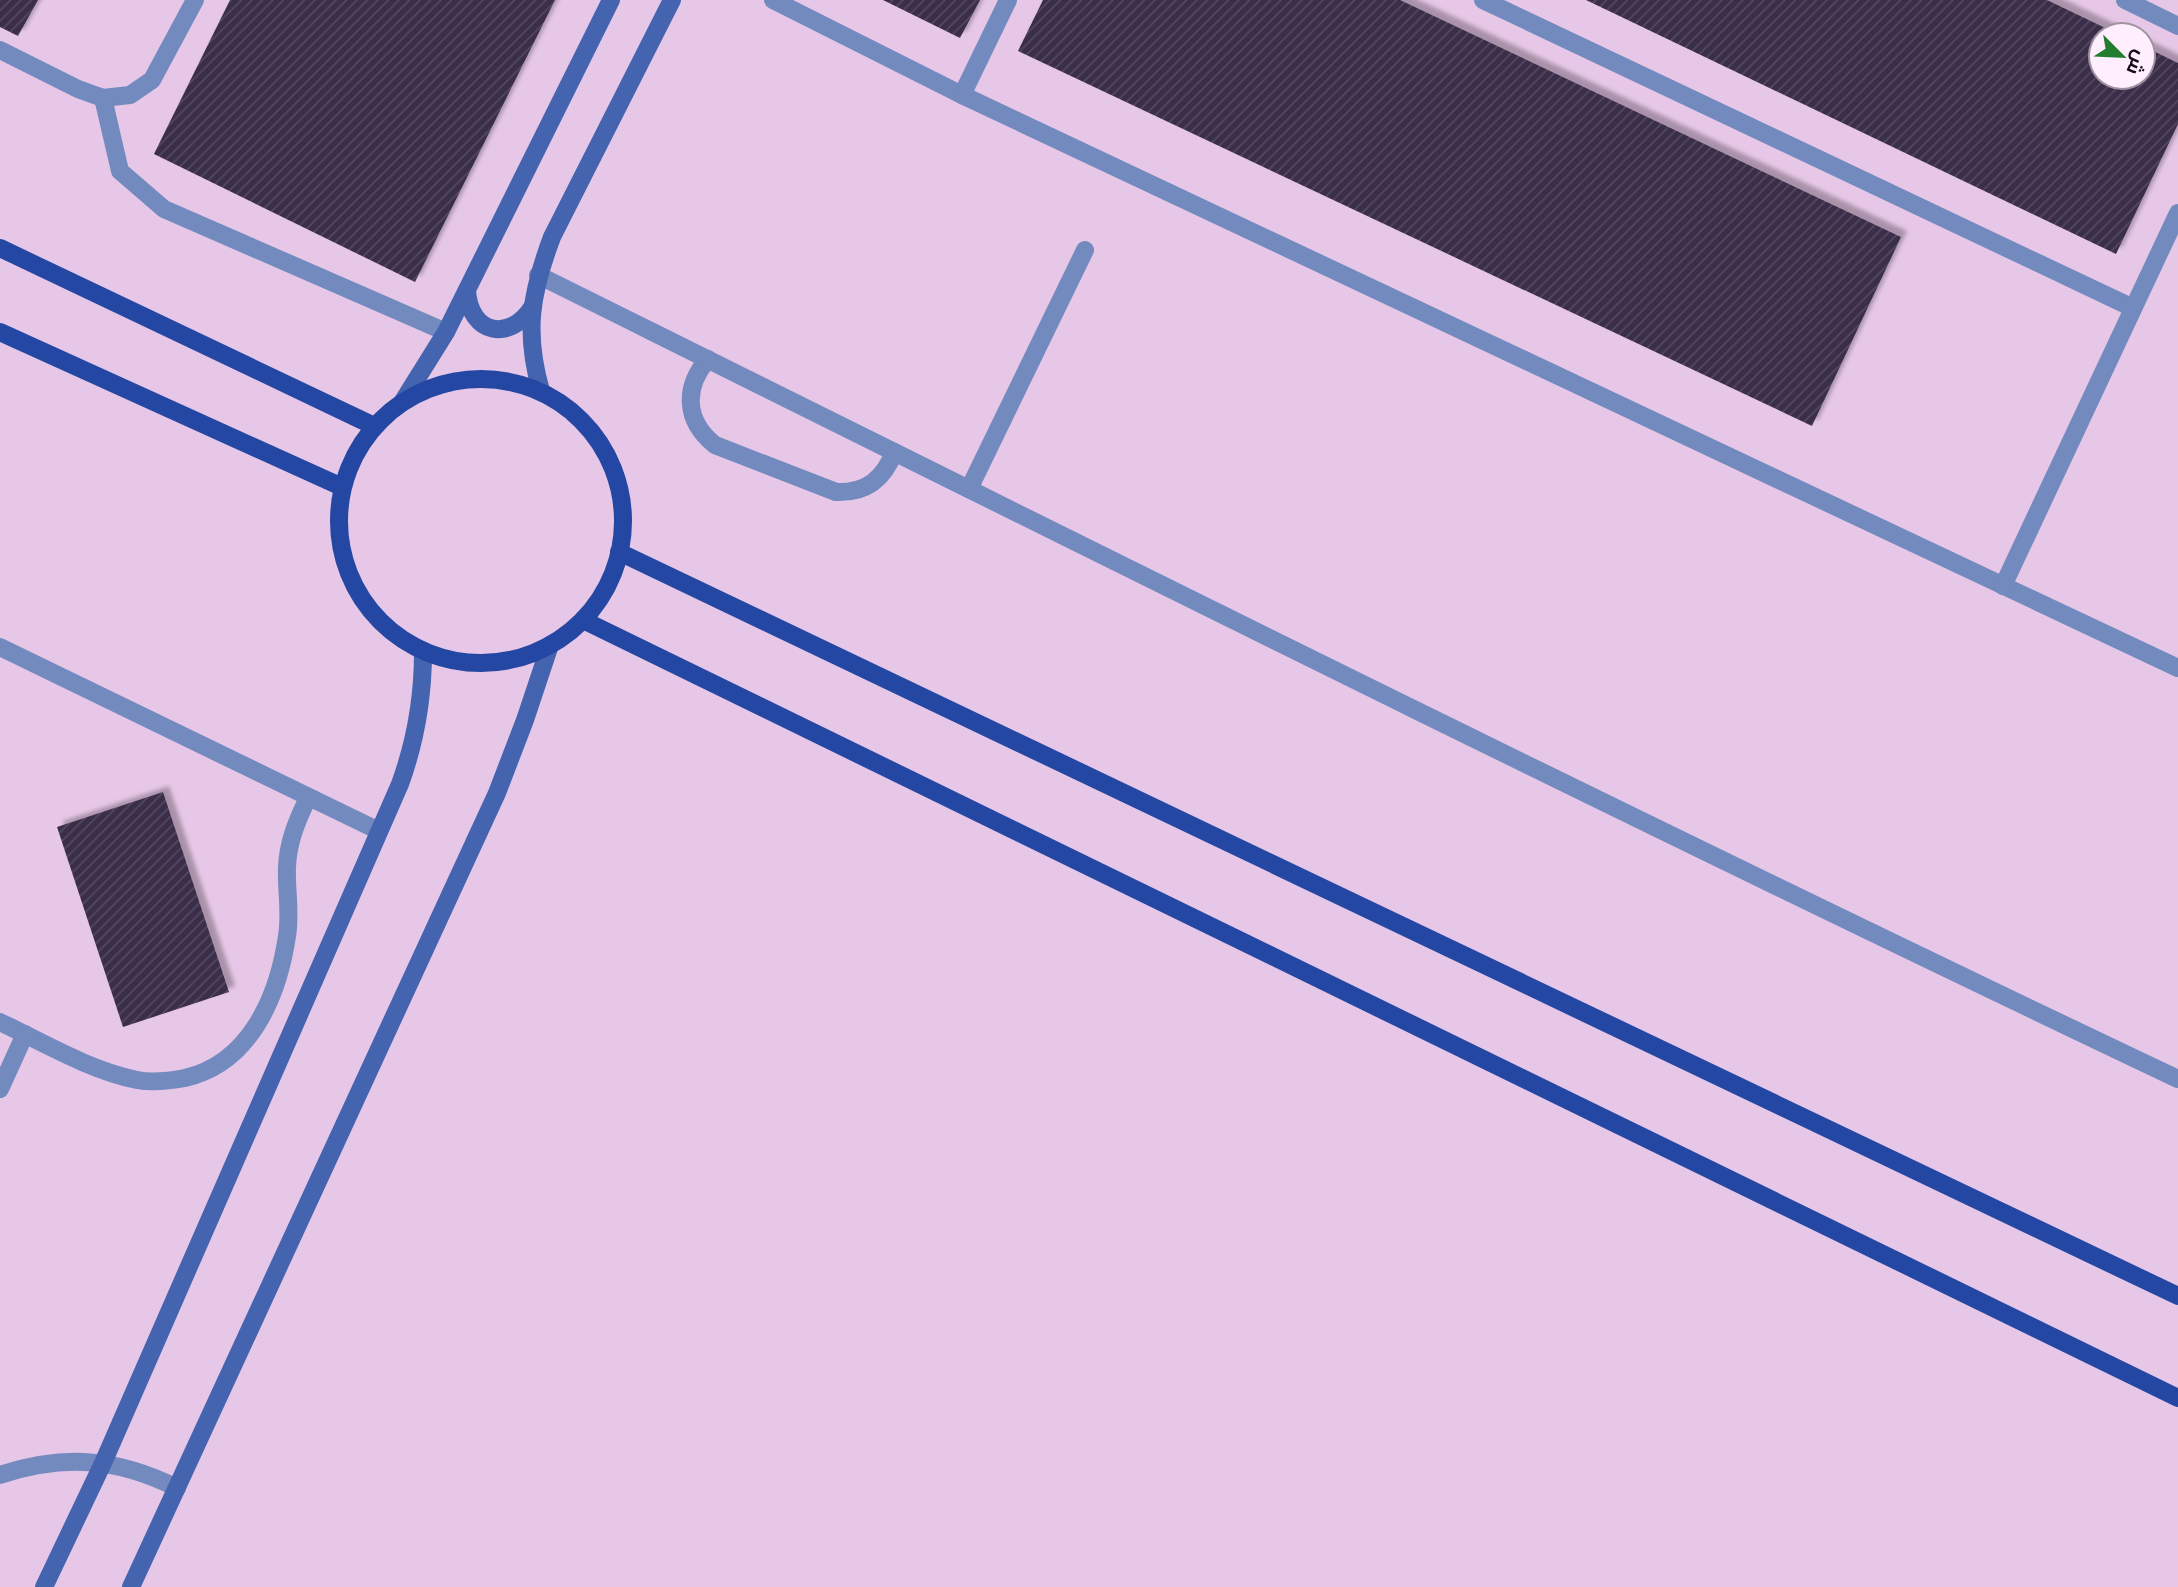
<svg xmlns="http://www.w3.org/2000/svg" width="2178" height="1587" font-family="'PT Sans',Cairo,sans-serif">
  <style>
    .building { fill: url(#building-hatch); filter: url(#shadow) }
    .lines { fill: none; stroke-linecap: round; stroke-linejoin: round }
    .lane { stroke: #738abe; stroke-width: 18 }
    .street { stroke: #738abe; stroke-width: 18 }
    .secondary { stroke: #4564b0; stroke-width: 18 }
    .primary { stroke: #2547a4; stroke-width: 18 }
  </style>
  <defs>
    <pattern id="building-hatch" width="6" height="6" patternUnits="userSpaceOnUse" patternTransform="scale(1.75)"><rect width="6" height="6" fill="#3b2d4a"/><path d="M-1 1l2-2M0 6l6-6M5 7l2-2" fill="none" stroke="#544860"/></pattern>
    <filter id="shadow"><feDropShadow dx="6" dy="-6" stdDeviation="2" flood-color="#0004"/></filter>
  </defs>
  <rect width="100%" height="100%" fill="#e6c7e7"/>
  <g class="building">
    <path d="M0,0H38L18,36L0,27Z"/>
    <path d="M230,0H555L415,282L154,154Z"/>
    <path d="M883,0H980L960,38Z"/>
    <path d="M1043,0H1400L1901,237L1812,426L1018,51Z"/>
    <path d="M1586,0H2047L2120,35H2101V77H2143V46L2178,63V124L2116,254Z"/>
    <path d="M163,792L229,992L123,1027L57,827Z"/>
  </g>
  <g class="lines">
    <g class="lane">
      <path d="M708,359C683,388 685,421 715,445L836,492C866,493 884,479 894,452"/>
      <path d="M969,489L1085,250"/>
    </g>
    <g class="street">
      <path d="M773,0L962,95L2178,668"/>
      <path d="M1483,0L2133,308"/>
      <path d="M2125,0L2178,26"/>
      <path d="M0,50L78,89L103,98L130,95L152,80L195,0"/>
      <path d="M962,95L1008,0"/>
      <path d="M103,98L120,171L164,209L446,332"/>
      <path d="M538,275C1083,546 1628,818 2178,1079"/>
      <path d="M2003,586L2178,213"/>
      <path d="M0,647L379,831"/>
      <path d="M0,1022C44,1043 89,1070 137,1080C153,1083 169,1081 185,1078C250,1063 278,997 287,936C291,913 286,890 287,867C288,843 296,823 306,802L313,799"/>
      <path d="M0,1089L25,1034"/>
      <path d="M0,1475C64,1454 117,1458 177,1488"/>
    </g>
    <g class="secondary">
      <path d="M467,291C470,334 510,343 533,306"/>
      <path d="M541,391C524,332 531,293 552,237L672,0"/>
      <path d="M403,401L446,332L611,0"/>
      <path d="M44,1587L103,1463L400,784C416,740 423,698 423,652"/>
      <path d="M131,1587L497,793L525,720L550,645"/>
    </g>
    <g class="primary">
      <path d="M0,248L374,426"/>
      <path d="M0,332L342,487"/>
      <circle cx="481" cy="521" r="142"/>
      <path d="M619,552L2178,1296"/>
      <path d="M583,620L2178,1398"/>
    </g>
  </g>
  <g transform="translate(2122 56) rotate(114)"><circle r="33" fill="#feeefe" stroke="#a092a0" stroke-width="2"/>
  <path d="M0-5L12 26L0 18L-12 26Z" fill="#217e2e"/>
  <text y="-10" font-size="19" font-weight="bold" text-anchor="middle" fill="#140914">ش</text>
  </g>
</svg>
